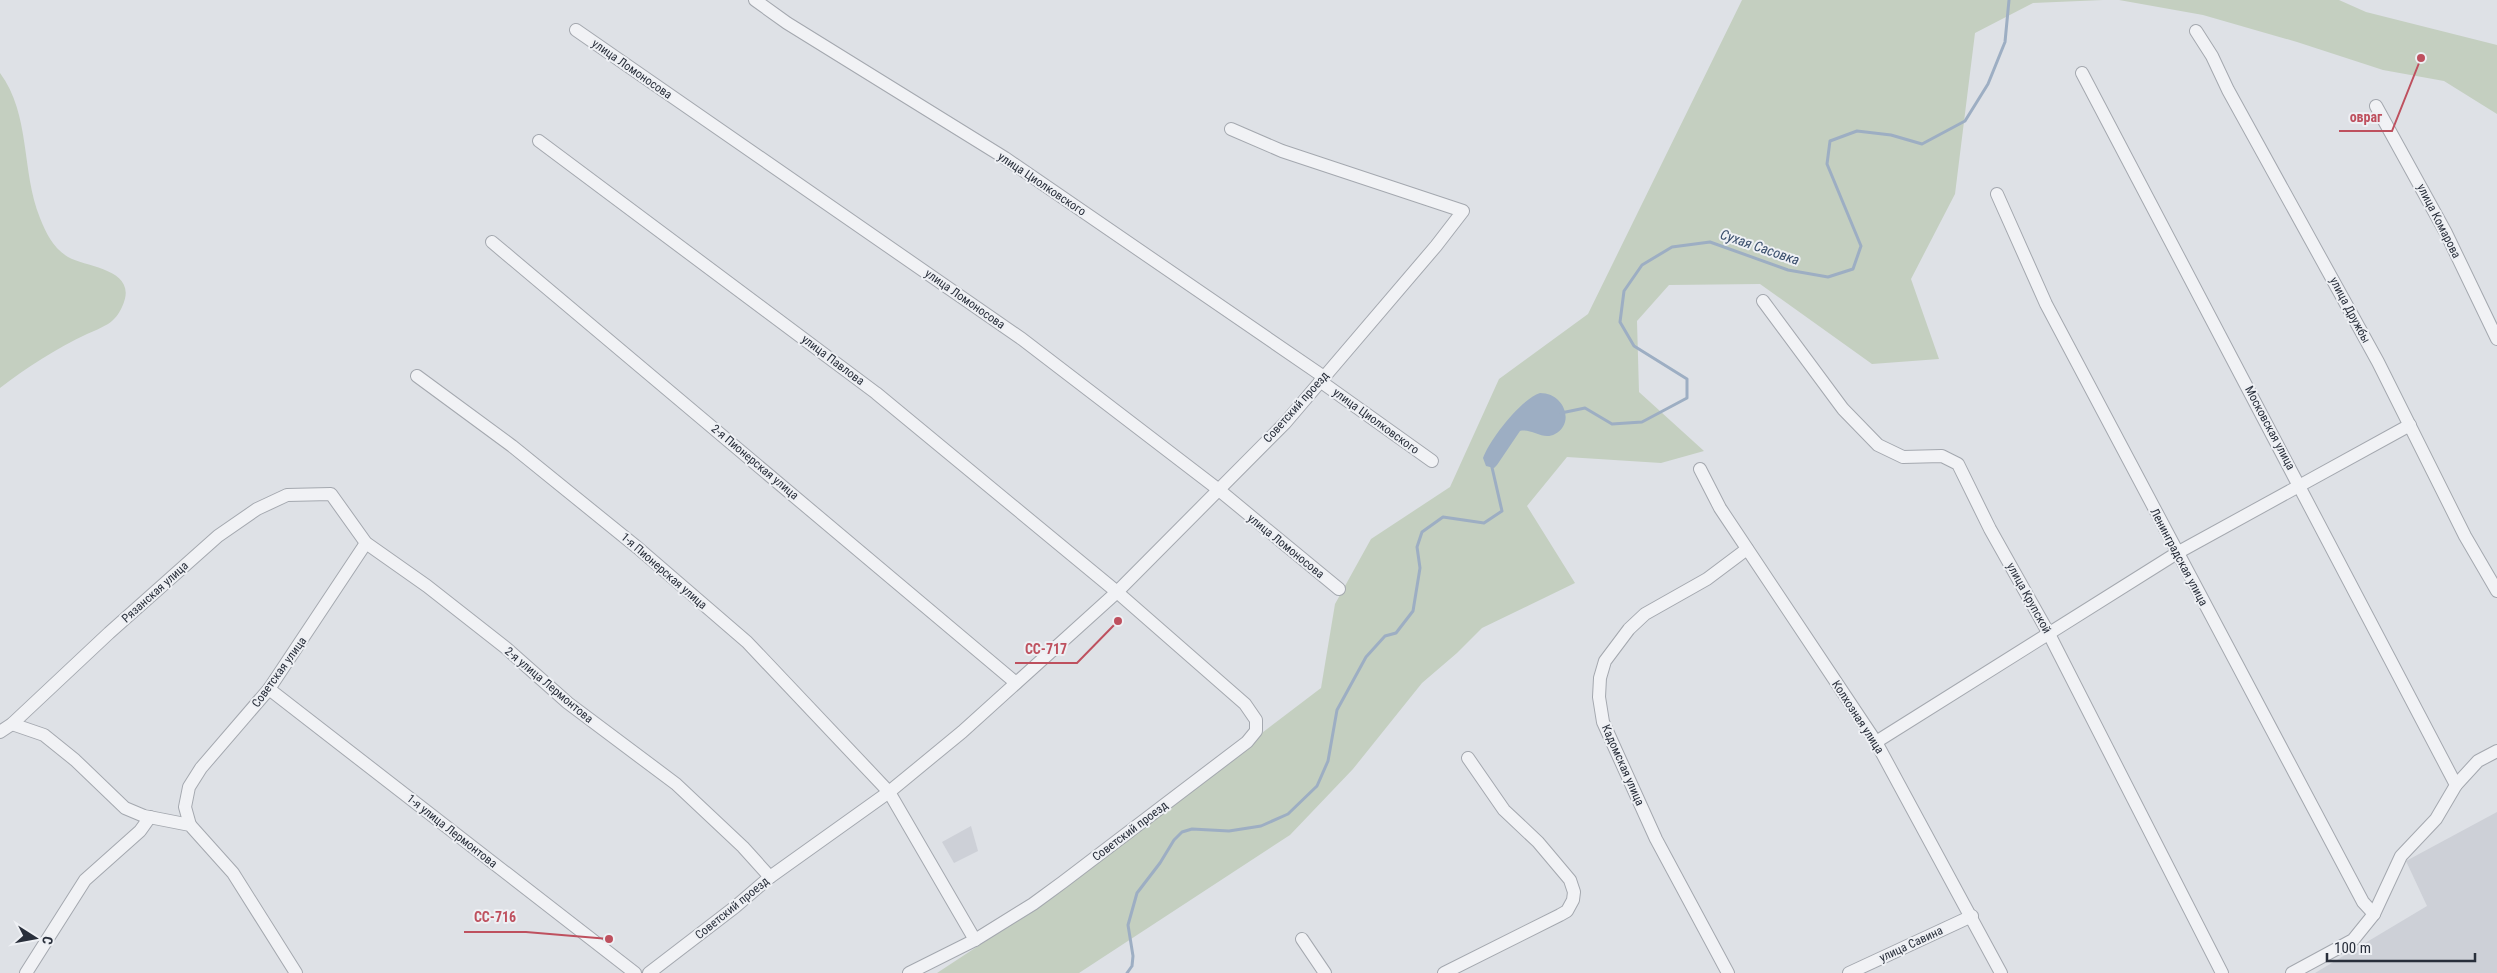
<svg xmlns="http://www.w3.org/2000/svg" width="2497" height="973" font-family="'Roboto Condensed',sans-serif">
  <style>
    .built { fill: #cdd0d7 }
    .green { fill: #c4cfc0 }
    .water { fill: #9daec3 }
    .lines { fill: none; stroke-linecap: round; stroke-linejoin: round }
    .stream { stroke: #9daec3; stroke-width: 3 }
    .minor-casing { stroke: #a4a8af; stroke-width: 14 }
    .minor { stroke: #f1f2f5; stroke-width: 12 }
    .labels { text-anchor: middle; stroke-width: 4; stroke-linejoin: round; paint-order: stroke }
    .street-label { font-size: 12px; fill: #292f3b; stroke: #eef0f4 }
    .water-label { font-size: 14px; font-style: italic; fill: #384d6b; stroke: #eef0f4 }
    .leader { fill: none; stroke: #be505e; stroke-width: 2 }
    .callout-dot { fill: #be505e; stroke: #eef0f4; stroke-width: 2 }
    .callout-label { font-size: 14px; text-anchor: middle; font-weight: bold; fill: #be505e; stroke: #eef0f4; stroke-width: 4; stroke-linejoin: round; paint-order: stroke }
  </style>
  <rect width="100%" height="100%" fill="#dee1e6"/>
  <g class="built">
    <path d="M2497,812V973H2315L2427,906L2406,861Z"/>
    <path d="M971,826L978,851L954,863L942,842Z"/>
  </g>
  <g class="green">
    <path d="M1742,0H2103L2033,3L1975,33L1955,194L1911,279L1939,359L1872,364L1760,284L1669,285L1637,321L1639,392L1704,451L1661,463L1567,457L1527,506L1575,583L1482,628L1457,653L1422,683L1353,769L1290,835L1079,973H937L1007,927L1321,688L1335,604L1371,539L1450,487L1499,379L1588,314Z"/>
    <path d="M2119,0H2339L2366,12L2497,45V114L2444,81L2383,70L2297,42L2203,15Z"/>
    <path d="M0,73C31,115 21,171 40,218C46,233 53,248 68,257C88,268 140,269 122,307C119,314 114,320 108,324C101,328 94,331 87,334C57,348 26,368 0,388Z"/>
  </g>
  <path class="water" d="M1540,393C1565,393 1575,424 1555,434C1543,441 1532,428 1520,431L1497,465L1494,468L1486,466L1483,458C1490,439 1521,399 1540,393Z"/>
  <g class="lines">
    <g class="stream">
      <path d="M1561,413L1585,408L1612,424L1642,422L1687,398V379L1634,346L1620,322L1624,291L1642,265L1672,247L1710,242L1788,270L1828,277L1853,269L1861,246L1827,164L1830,141L1857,131L1891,135L1922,144L1965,121L1988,84L2005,42L2009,0"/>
      <path d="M1127,973L1132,966L1133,956L1128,925L1137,893L1160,863L1174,840L1182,832L1192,829L1229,831L1261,826L1288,814L1317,786L1328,761L1337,710L1366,657L1385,636L1396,633L1413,611L1420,568L1417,547L1422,532L1443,517L1484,523L1502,511L1491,463"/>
    </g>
    <g class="minor-casing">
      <g id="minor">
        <path d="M755,0L787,23L1005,158L1324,377"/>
        <path d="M576,30L1022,339L1219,490L1339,589"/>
        <path d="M2196,31L2212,56L2228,90L2378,362L2465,536L2497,591"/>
        <path d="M2082,73L2456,785"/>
        <path d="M2376,106L2446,233L2497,339"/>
        <path d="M539,141L876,393L1117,592L1245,704L1256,720V731L1247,742L1063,882L1033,904L975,940L909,973"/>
        <path d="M1997,194L2046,304L2363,902L2374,914"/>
        <path d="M492,242L1016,683"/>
        <path d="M1763,301L1843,409L1878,445L1903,457L1942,456L1958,464L1990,529L2049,634L2222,973"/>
        <path d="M417,376L512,446L638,548L747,642L889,792L975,940"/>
        <path d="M1320,381L1432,461"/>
        <path d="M1700,469L1720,508L1876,742L2001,973"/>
        <path d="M269,689L635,973"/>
        <path d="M12,724L44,735L75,760L125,808L144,816L190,825L233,873L296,973"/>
        <path d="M0,732L12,724L109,633L218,536L257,509L287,495L331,494L366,543L427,586L506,648L568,703L676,784L743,847L770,877"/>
        <path d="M1876,742L2177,553L2410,425"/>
        <path d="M190,825L185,807L189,787L201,768L269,689L366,543"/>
        <path d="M1302,939L1325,973"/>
        <path d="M26,973L85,880L140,831L150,817"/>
        <path d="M649,973L735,907L770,877L889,792L962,732L1117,592L1285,423L1436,246L1463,211L1282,151L1231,129"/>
        <path d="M1444,973L1560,915L1567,911L1573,900L1574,892L1570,880L1538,842L1504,810L1468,758"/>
        <path d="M1728,973L1656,839L1603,722L1599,697L1600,678L1605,661L1629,629L1645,614L1707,579L1747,549"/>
        <path d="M1849,973L1972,916"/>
        <path d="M2292,973L2353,940L2374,914L2401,856L2436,819L2456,785L2478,761L2497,751"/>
      </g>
    </g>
    <use href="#minor" class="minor"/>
  </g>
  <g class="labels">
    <g class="street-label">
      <text transform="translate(632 69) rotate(35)" y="4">улица Ломоносова</text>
      <text transform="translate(1042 184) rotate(34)" y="4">улица Циолковского</text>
      <text transform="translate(2439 221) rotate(63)" y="4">улица Комарова</text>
      <text transform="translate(965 299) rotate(35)" y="4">улица Ломоносова</text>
      <text transform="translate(2350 310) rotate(62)" y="4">улица Дружбы</text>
      <text transform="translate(833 360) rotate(37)" y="4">улица Павлова</text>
      <text transform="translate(1296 407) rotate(-48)" y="4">Советский проезд</text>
      <text transform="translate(1376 421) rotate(36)" y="4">улица Циолковского</text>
      <text transform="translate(2270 428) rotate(62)" y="4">Московская улица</text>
      <text transform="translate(755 462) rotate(40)" y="4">2-я Пионерская улица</text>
      <text transform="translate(1286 546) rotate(39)" y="4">улица Ломоносова</text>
      <text transform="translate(2179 557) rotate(62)" y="4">Ленинградская улица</text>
      <text transform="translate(664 571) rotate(41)" y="4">1-я Пионерская улица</text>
      <text transform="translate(155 592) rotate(-42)" y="4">Рязанская улица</text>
      <text transform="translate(2029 598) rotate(61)" y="4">улица Крупской</text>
      <text transform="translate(279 672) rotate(-54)" y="4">Советская улица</text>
      <text transform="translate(549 685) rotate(40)" y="4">2-я улица Лермонтова</text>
      <text transform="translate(1858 717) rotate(57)" y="4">Колхозная улица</text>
      <text transform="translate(1623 765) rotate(66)" y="4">Кадомская улица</text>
      <text transform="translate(452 831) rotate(38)" y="4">1-я улица Лермонтова</text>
      <text transform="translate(1130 831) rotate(-37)" y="4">Советский проезд</text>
      <text transform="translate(732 908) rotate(-39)" y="4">Советский проезд</text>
      <text transform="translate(1911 944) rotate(-25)" y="4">улица Савина</text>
    </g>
    <g class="water-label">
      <text transform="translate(1760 247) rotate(19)" y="5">Сухая Сасовка</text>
    </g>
  </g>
  <path class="leader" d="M2421 58L2392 131H2339M1118 621L1077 663H1015M609 939L526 932H464"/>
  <g class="callout-dot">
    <circle cx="2421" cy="58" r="5"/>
    <circle cx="1118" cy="621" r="5"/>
    <circle cx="609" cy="939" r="5"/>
  </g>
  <g class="callout-label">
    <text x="2366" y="122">овраг</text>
    <text x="1046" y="654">СС-717</text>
    <text x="495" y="922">СС-716</text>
  </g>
  <g transform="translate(35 938) rotate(101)" stroke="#eef0f4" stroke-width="4" paint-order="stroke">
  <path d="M0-4L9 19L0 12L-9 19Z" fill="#292f3b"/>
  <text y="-8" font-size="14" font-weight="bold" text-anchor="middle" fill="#292f3b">С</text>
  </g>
  <path d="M2327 953v8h148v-8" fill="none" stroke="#292f3b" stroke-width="2.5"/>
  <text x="2334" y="953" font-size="15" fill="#292f3b" stroke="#eef0f4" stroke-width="4" paint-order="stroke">100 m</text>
</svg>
